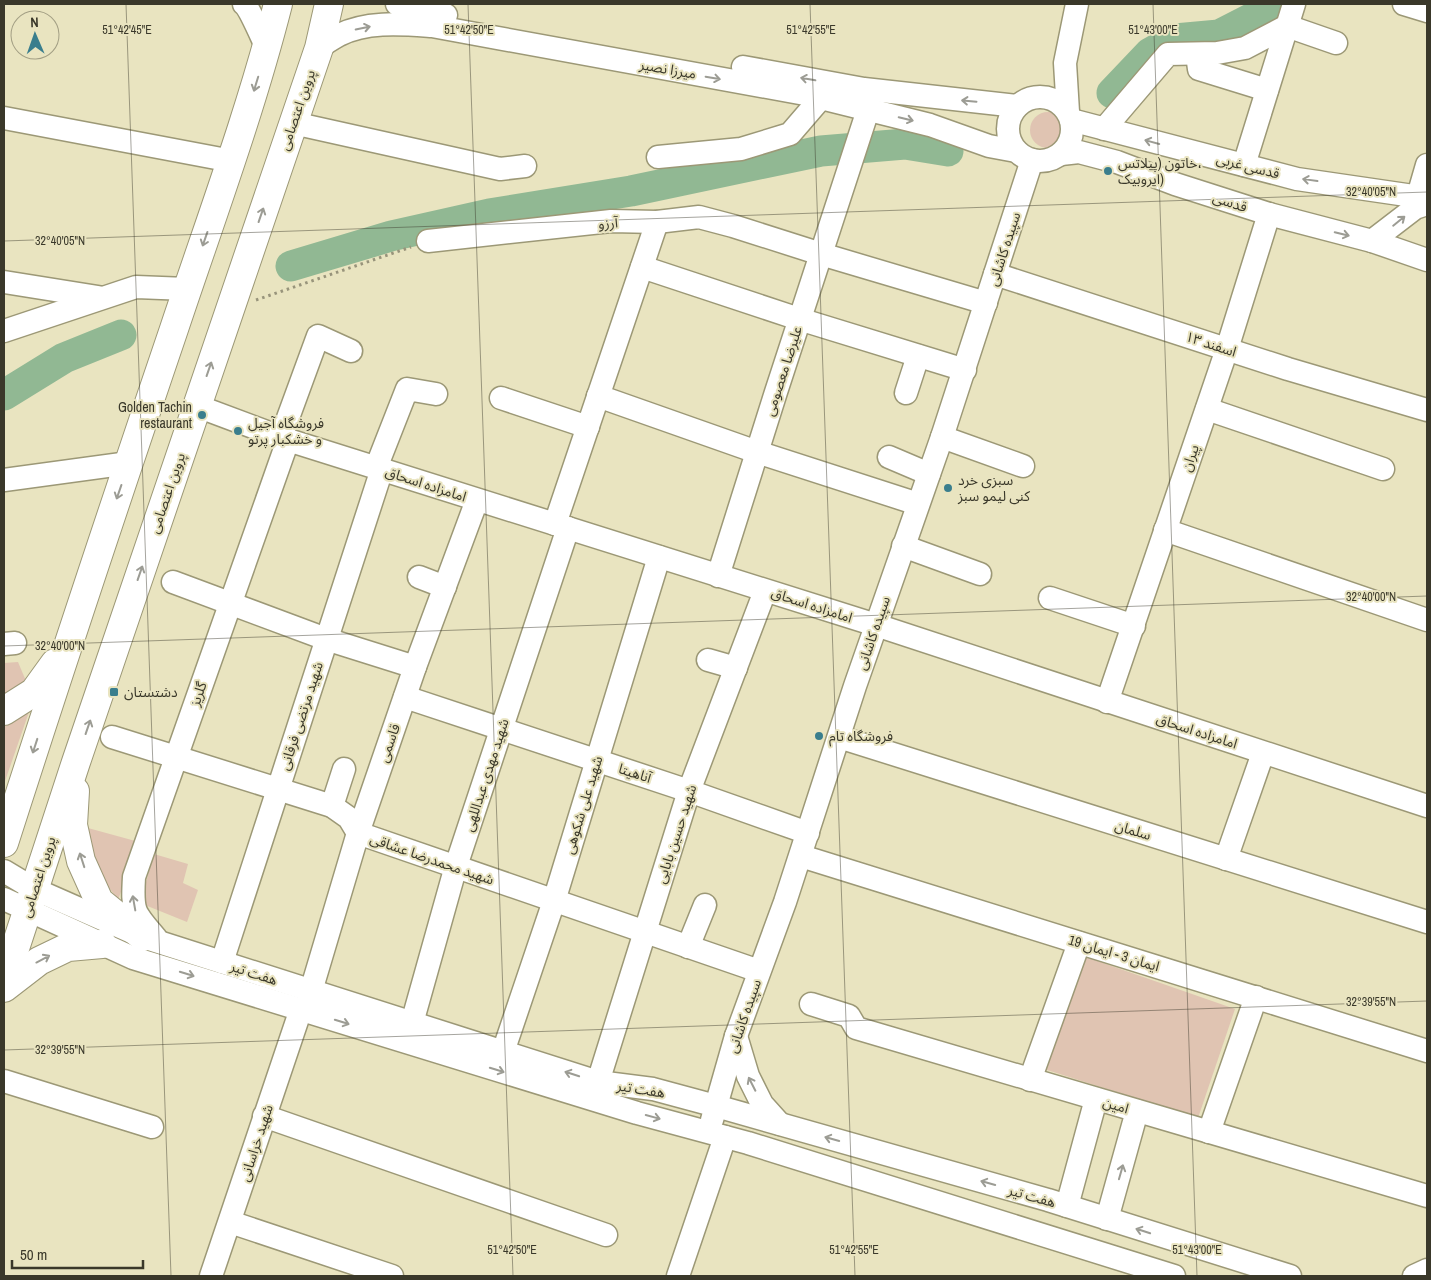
<svg xmlns="http://www.w3.org/2000/svg" width="1431" height="1280" font-family="'Archivo Narrow','Noto Sans Arabic',sans-serif">
  <style>
    .green { fill: #e0c4b2 }
    .lines { fill: none; stroke-linecap: round; stroke-linejoin: round }
    .river { stroke: #91b893; stroke-width: 31 }
    .minor-casing { stroke: #9c9876; stroke-width: 25 }
    .major-casing { stroke: #9c9876; stroke-width: 30 }
    .path { stroke: #98947b; stroke-width: 3; stroke-dasharray: 2.5 4; stroke-linecap: butt }
    .minor { stroke: #fff; stroke-width: 22 }
    .major { stroke: #fff; stroke-width: 28 }
    .oneway { stroke: #9c9c94 }
    .ticks { fill: none; stroke: #3a382a; stroke-width: 1; stroke-opacity: 0.45 }
    .poi-dot { fill: #3a7e8d; stroke: #e9e4c0; stroke-width: 2 }
    .labels { text-anchor: middle; stroke-width: 4; stroke-linejoin: round; paint-order: stroke }
    .street-label { font-size: 14px; fill: #3a382a; stroke: #e9e4c0 }
    .poi-label { font-size: 14px; fill: #3a382a; stroke: #e9e4c0; text-anchor: start }
    .ticks-label { font-size: 12px; text-anchor: middle; fill: #3a382a; stroke: #e9e4c0; stroke-width: 4; stroke-linejoin: round; paint-order: stroke }
  </style>
  <rect width="100%" height="100%" fill="#e9e4c0"/>
  <g class="green">
    <circle cx="1048" cy="130" r="18"/>
    <path d="M18,662L26,681L4,698V663Z"/>
    <path d="M29,712L4,784V727Z"/>
    <path d="M88,828L139,842L118,900L98,872Z"/>
    <path d="M154,854L188,864L183,883L198,890L187,922L140,903Z"/>
    <path d="M1083,956L1235,1009L1198,1118L1044,1069Z"/>
  </g>
  <g class="lines">
    <g class="river">
      <path d="M1112,93L1150,53L1175,39L1219,35L1266,11L1273,4"/>
      <path d="M291,266L391,236L489,214L631,191L821,151L905,144L948,151"/>
      <path d="M4,395L64,358L121,335"/>
    </g>
    <g class="minor-casing">
      <g id="minor">
        <path d="M244,4C250,9 262,38 267,48"/>
        <path d="M397,4L417,10L446,15"/>
        <path d="M1404,4L1427,11"/>
        <path d="M319,48C325,43 332,39 339,35C367,21 401,24 432,26L805,94L930,125L989,146L1016,151"/>
        <path d="M1197,54L1199,69L1267,90"/>
        <path d="M743,67L864,89L1017,106"/>
        <circle cx="1040" cy="129" r="32"/>
        <path d="M1068,112L1065,63L1077,4"/>
        <path d="M4,118L232,161"/>
        <path d="M1071,120L1297,179L1427,198"/>
        <path d="M293,123L500,169L525,166"/>
        <path d="M1104,129L1168,54L1217,53L1245,48L1287,26L1336,43"/>
        <path d="M1061,154L1079,152L1117,162L1175,184L1269,214L1372,241L1427,260"/>
        <path d="M658,157L741,149L790,134L821,98"/>
        <path d="M1244,165L1294,4"/>
        <path d="M1418,196L1427,165"/>
        <path d="M428,241L611,221L657,222L699,217L733,226L821,254L986,303"/>
        <path d="M1372,241L1415,208L1427,204"/>
        <path d="M642,267L799,319L965,370"/>
        <path d="M995,274L1288,369L1427,410"/>
        <path d="M4,282L98,297"/>
        <path d="M4,331L136,287L187,289"/>
        <path d="M906,393L918,356"/>
        <path d="M598,396L757,452L918,504"/>
        <path d="M501,398L588,427"/>
        <path d="M197,406L288,440L876,625L1427,806"/>
        <path d="M1207,409L1383,469"/>
        <path d="M281,437L318,336L351,351"/>
        <path d="M942,437L1023,466"/>
        <path d="M889,457L929,474"/>
        <path d="M376,468L407,389L436,394"/>
        <path d="M4,480L129,463"/>
        <path d="M555,524L657,222"/>
        <path d="M1165,530L1427,620"/>
        <path d="M903,546L980,574"/>
        <path d="M718,576L776,392L868,110"/>
        <path d="M419,577L445,587"/>
        <path d="M173,582L326,639L415,667"/>
        <path d="M1050,598L1134,626"/>
        <path d="M4,644L15,643"/>
        <path d="M708,660L736,668"/>
        <path d="M405,697L689,791L808,833"/>
        <path d="M1107,702L1227,349L1269,214"/>
        <path d="M112,737L332,806L349,818L358,833L759,971"/>
        <path d="M839,737L1427,922"/>
        <path d="M332,806L344,769"/>
        <path d="M801,856L1427,1051"/>
        <path d="M1226,859L1263,753"/>
        <path d="M4,871L34,889L143,937L598,1082L653,1089L716,1106L1048,1200L1290,1276"/>
        <path d="M4,899L133,958L637,1113L748,1143L1174,1276"/>
        <path d="M156,938C133,912 132,911 134,877L288,440"/>
        <path d="M688,947L705,905"/>
        <path d="M222,962L382,469"/>
        <path d="M311,991L358,833L415,667L477,500"/>
        <path d="M811,1004L849,1016L856,1028L1427,1196"/>
        <path d="M412,1023L456,866L568,528"/>
        <path d="M736,1036L748,1076L762,1104L780,1124"/>
        <path d="M503,1052L554,901L659,557"/>
        <path d="M1030,1080L1079,943"/>
        <path d="M4,1081L152,1127"/>
        <path d="M598,1082L689,791L765,591"/>
        <path d="M264,1116L606,1235"/>
        <path d="M712,1120L736,1036L785,902L855,686L942,437L1032,160"/>
        <path d="M1209,1132L1256,997"/>
        <path d="M1067,1206L1096,1099"/>
        <path d="M1107,1219L1137,1111"/>
        <path d="M230,1222L392,1276"/>
        <path d="M211,1276L301,1009"/>
        <path d="M678,1276L725,1137"/>
        <path d="M1414,1276L1427,1270"/>
      </g>
    </g>
    <g class="major-casing">
      <g id="major">
        <path d="M4,711L34,692L55,663"/>
        <path d="M75,791L73,825L81,861L99,901L143,937"/>
        <path d="M4,843C59,671 116,500 174,329C210,221 250,114 278,4"/>
        <path d="M4,982L76,762L319,48L329,4"/>
        <path d="M4,988L39,961L68,947L102,944"/>
      </g>
    </g>
    <path class="path" d="M256,300L411,247"/>
    <use href="#minor" class="minor"/>
    <use href="#major" class="major"/>
  </g>
  <defs><path id="oneway-shaft" d="M-6 0H5M1.5-3L5.5 0L1.5 3" fill="none" stroke-width="1.6" stroke-linecap="round" stroke-linejoin="round" transform="scale(1.25)"/></defs>
  <g class="oneway">
    <use href="#oneway-shaft" transform="translate(363 28) rotate(-12)"/>
    <use href="#oneway-shaft" transform="translate(713 78) rotate(10)"/>
    <use href="#oneway-shaft" transform="translate(808 79) rotate(-170)"/>
    <use href="#oneway-shaft" transform="translate(256 84) rotate(107)"/>
    <use href="#oneway-shaft" transform="translate(969 101) rotate(-175)"/>
    <use href="#oneway-shaft" transform="translate(906 119) rotate(13)"/>
    <use href="#oneway-shaft" transform="translate(1152 142) rotate(-165)"/>
    <use href="#oneway-shaft" transform="translate(1310 180) rotate(-172)"/>
    <use href="#oneway-shaft" transform="translate(261 215) rotate(-71)"/>
    <use href="#oneway-shaft" transform="translate(1399 221) rotate(-39)"/>
    <use href="#oneway-shaft" transform="translate(1342 234) rotate(14)"/>
    <use href="#oneway-shaft" transform="translate(205 239) rotate(109)"/>
    <use href="#oneway-shaft" transform="translate(209 369) rotate(-71)"/>
    <use href="#oneway-shaft" transform="translate(119 492) rotate(109)"/>
    <use href="#oneway-shaft" transform="translate(140 573) rotate(-71)"/>
    <use href="#oneway-shaft" transform="translate(88 727) rotate(-71)"/>
    <use href="#oneway-shaft" transform="translate(35 746) rotate(108)"/>
    <use href="#oneway-shaft" transform="translate(82 860) rotate(-108)"/>
    <use href="#oneway-shaft" transform="translate(134 903) rotate(-100)"/>
    <use href="#oneway-shaft" transform="translate(43 959) rotate(-28)"/>
    <use href="#oneway-shaft" transform="translate(187 974) rotate(17)"/>
    <use href="#oneway-shaft" transform="translate(342 1022) rotate(17)"/>
    <use href="#oneway-shaft" transform="translate(497 1070) rotate(17)"/>
    <use href="#oneway-shaft" transform="translate(572 1074) rotate(-162)"/>
    <use href="#oneway-shaft" transform="translate(752 1084) rotate(-117)"/>
    <use href="#oneway-shaft" transform="translate(653 1117) rotate(15)"/>
    <use href="#oneway-shaft" transform="translate(832 1139) rotate(-164)"/>
    <use href="#oneway-shaft" transform="translate(1121 1172) rotate(-74)"/>
    <use href="#oneway-shaft" transform="translate(988 1183) rotate(-164)"/>
    <use href="#oneway-shaft" transform="translate(1143 1231) rotate(-162)"/>
  </g>
  <path class="ticks" d="M126,4L171,1276M468,4L513,1276M810,4L855,1276M1153,4L1197,1276M4,241L1427,192M4,646L1427,596M4,1050L1427,1001"/>
  <g class="poi-dot">
    <circle cx="1108" cy="171" r="5"/>
    <circle cx="202" cy="415" r="5"/>
    <circle cx="238" cy="431" r="5"/>
    <circle cx="948" cy="488" r="5"/>
    <rect x="109" y="687" width="10" height="10" rx="2.5"/>
    <circle cx="819" cy="736" r="5"/>
  </g>
  <g class="labels">
    <g class="street-label">
      <text transform="translate(668 69) rotate(10)" y="5">میرزا نصیر</text>
      <text transform="translate(297 110) rotate(-71)" y="5">پروین اعتصامی</text>
      <text transform="translate(1248 166) rotate(14)" y="5">قدسی غربی</text>
      <text transform="translate(1230 202) rotate(18)" y="5">قدسی</text>
      <text transform="translate(608 223) rotate(-4)" y="5">آرزو</text>
      <text transform="translate(1004 249) rotate(-72)" y="5">سپیده کاشانی</text>
      <text transform="translate(1211 344) rotate(18)" y="5">اسفند ۱۳</text>
      <text transform="translate(783 371) rotate(-72)" y="5">علیرضا معصومی</text>
      <text transform="translate(1190 458) rotate(-71)" y="5">پیران</text>
      <text transform="translate(426 484) rotate(18)" y="5">امامزاده اسحاق</text>
      <text transform="translate(167 493) rotate(-71)" y="5">پروین اعتصامی</text>
      <text transform="translate(812 605) rotate(18)" y="5">امامزاده اسحاق</text>
      <text transform="translate(873 633) rotate(-71)" y="5">سپیده کاشانی</text>
      <text transform="translate(198 694) rotate(-71)" y="5">گلریز</text>
      <text transform="translate(301 716) rotate(-72)" y="5">شهید مرتضی فرقانی</text>
      <text transform="translate(1197 731) rotate(18)" y="5">امامزاده اسحاق</text>
      <text transform="translate(389 743) rotate(-71)" y="5">قاسمی</text>
      <text transform="translate(635 773) rotate(18)" y="5">آناهیتا</text>
      <text transform="translate(486 775) rotate(-72)" y="5">شهید مهدی عبداللهی</text>
      <text transform="translate(583 805) rotate(-73)" y="5">شهید علی شکوهی</text>
      <text transform="translate(1133 830) rotate(17)" y="5">سلمان</text>
      <text transform="translate(676 834) rotate(-72)" y="5">شهید حسین بابایی</text>
      <text transform="translate(432 859) rotate(19)" y="5">شهید محمدرضا عشاقی</text>
      <text transform="translate(38 877) rotate(-72)" y="5">پروین اعتصامی</text>
      <text transform="translate(1114 953) rotate(17)" y="5">ایمان 3 - ایمان 19</text>
      <text transform="translate(254 973) rotate(18)" y="5">هفت تیر</text>
      <text transform="translate(744 1016) rotate(-71)" y="5">سپیده کاشانی</text>
      <text transform="translate(641 1089) rotate(9)" y="5">هفت تیر</text>
      <text transform="translate(1116 1105) rotate(17)" y="5">امین</text>
      <text transform="translate(256 1143) rotate(-72)" y="5">شهید خراسانی</text>
      <text transform="translate(1032 1196) rotate(16)" y="5">هفت تیر</text>
    </g>
    <g class="poi-label">
      <text x="1118" y="168">خاتون (پیلاتس،<tspan x="1118" dy="16">ایروبیک)</tspan></text>
      <text x="192" y="412" text-anchor="end">Golden Tachin<tspan x="192" dy="16">restaurant</tspan></text>
      <text x="248" y="428">فروشگاه آجیل<tspan x="248" dy="16">و خشکبار پرتو</tspan></text>
      <text x="958" y="485">سبزی خرد<tspan x="958" dy="16">کنی لیمو سبز</tspan></text>
      <text x="124" y="697">دشتستان</text>
      <text x="829" y="741">فروشگاه تام</text>
    </g>
  </g>
  <g class="ticks-label">
    <text x="127" y="34">51°42'45"E</text>
    <text x="469" y="34">51°42'50"E</text>
    <text x="811" y="34">51°42'55"E</text>
    <text x="1153" y="34">51°43'00"E</text>
    <text x="1371" y="196">32°40'05"N</text>
    <text x="60" y="245">32°40'05"N</text>
    <text x="1371" y="601">32°40'00"N</text>
    <text x="60" y="650">32°40'00"N</text>
    <text x="1371" y="1006">32°39'55"N</text>
    <text x="60" y="1054">32°39'55"N</text>
    <text x="512" y="1254">51°42'50"E</text>
    <text x="854" y="1254">51°42'55"E</text>
    <text x="1197" y="1254">51°43'00"E</text>
  </g>
  <rect width="1431" height="1280" fill="none" stroke="#3a382a" stroke-width="10"/>
  <g transform="translate(35 35) rotate(358)"><circle r="24" fill="#e9e4c0" stroke="#a39f84"/>
  <path d="M0-4L9 19L0 12L-9 19Z" fill="#3a7e8d"/>
  <text y="-8" font-size="14" font-weight="bold" text-anchor="middle" fill="#3a382a">N</text>
  </g>
  <path d="M12 1260v8h131v-8" fill="none" stroke="#3a382a" stroke-width="2.5"/>
  <text x="20" y="1260" font-size="15" fill="#3a382a" stroke="#e9e4c0" stroke-width="4" paint-order="stroke">50 m</text>
</svg>
